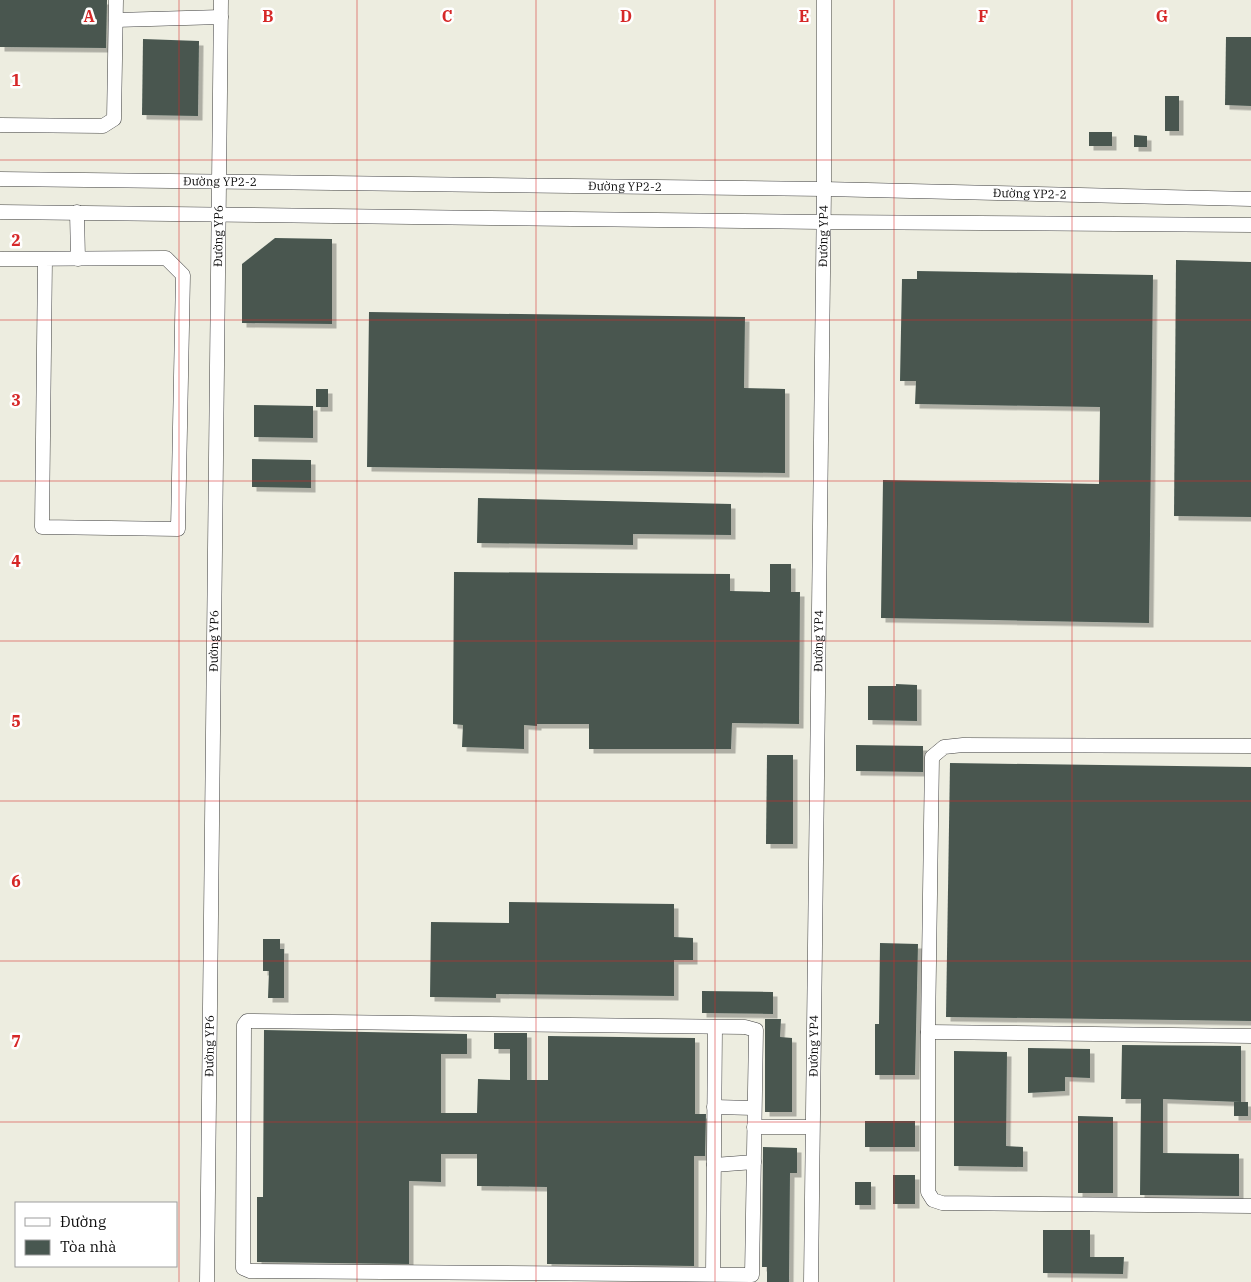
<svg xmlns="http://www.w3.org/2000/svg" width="1251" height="1282" font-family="'IBM Plex Serif',serif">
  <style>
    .industrial { fill: #edede0; fill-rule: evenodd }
    .building { fill: #485750; filter: url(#shadow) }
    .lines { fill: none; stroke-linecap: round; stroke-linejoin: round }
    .minor-casing { stroke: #404040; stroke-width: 15 }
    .minor { stroke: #fff; stroke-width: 14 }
    .grid { fill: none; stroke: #d62828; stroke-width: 1; stroke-opacity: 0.55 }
    .labels { text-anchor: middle; stroke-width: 5; stroke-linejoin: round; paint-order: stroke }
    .street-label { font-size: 12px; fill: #0d0d0d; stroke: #fff }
    .grid-label { font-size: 16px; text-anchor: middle; font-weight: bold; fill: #d62828; stroke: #fff; stroke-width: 5; stroke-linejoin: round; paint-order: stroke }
  </style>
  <defs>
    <filter id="shadow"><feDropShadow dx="4.5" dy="4.5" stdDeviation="0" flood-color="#0004"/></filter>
  </defs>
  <rect width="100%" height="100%" fill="#edfffe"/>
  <path class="industrial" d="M0,0H1251V1282H0ZM16,1203H176V1266H16Z"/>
  <g class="building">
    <path d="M0,0H107L106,48L0,47Z"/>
    <path d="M1226,37H1251V106L1225,105Z"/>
    <path d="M143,39L199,41L198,116L142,115Z"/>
    <rect x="1165" y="96" width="14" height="35"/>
    <rect x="1089" y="132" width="23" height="14"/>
    <path d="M1134,135L1147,136V147H1134Z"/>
    <path d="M275,238L332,239V324L242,323V264Z"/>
    <path d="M1176,260L1251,262V517L1174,516Z"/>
    <path d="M917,271L1153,275L1149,623L881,618L883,480L1099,484L1100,407L915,404L916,381H900L902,279H917Z"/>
    <path d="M369,312L745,317L744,388L785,389V473L367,467Z"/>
    <rect x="316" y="389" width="12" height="18"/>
    <path d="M254,405L313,406V438L254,437Z"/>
    <path d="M252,459L311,460V488L252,487Z"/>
    <path d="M478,498L731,504V535L633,534V545L477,543Z"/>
    <path d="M770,564H791V592H800L799,724L732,723L731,749H589V724H537V726L524,725V749L462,747L463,725L453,724L454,572L730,574V591L770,592Z"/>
    <path d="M896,684L917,685V721L868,720V686H896Z"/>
    <path d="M856,745L923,746V772L856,771Z"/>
    <path d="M767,755H793V844H766Z"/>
    <path d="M950,763L1251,767V1021L946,1017Z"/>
    <path d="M509,902L674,904V937L693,938V960H674V996L496,994V998L430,997L431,922L509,923Z"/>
    <path d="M263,939H280V949H284V998H268L269,971H263Z"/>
    <path d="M880,943L918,944L915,1075H875V1024H879Z"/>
    <path d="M702,991L773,992V1014L702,1013Z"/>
    <path d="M765,1019H781L780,1037L792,1038V1112H765Z"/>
    <path d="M264,1030L467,1034V1054H441V1113H477L478,1079L510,1080V1049H494V1033H527V1080H548V1036L695,1038V1114H706L705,1156H694V1266L547,1264V1187L477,1186V1154H441V1182L409,1181V1264L257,1262V1197H263Z"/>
    <path d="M1122,1045L1241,1046V1102L1163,1099V1153L1239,1154V1196L1140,1195L1141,1099H1121Z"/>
    <path d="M1028,1048L1090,1049V1078L1065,1077V1091L1028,1093Z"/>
    <path d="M954,1051L1007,1052L1006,1146L1023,1147V1167L954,1166Z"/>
    <rect x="1234" y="1102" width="14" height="14"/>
    <path d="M1078,1116L1113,1117V1193H1078Z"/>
    <rect x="865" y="1121" width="50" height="26"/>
    <path d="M763,1147L797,1148V1173H790L789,1282H767V1267H762Z"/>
    <rect x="893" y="1175" width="22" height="29"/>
    <rect x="855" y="1182" width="16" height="23"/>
    <path d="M1043,1230H1090V1257H1124L1123,1274L1043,1273Z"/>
  </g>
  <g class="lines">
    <g class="minor-casing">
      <g id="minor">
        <path d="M116,20L221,17"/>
        <path d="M0,125L103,126L114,119L116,0"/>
        <path id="s1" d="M0,179L824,189L1251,199"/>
        <path d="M0,212L822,222L1251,225"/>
        <path d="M77,212L78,259"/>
        <path d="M0,259L166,258L183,275L178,529L42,527L45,259"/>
        <path d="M1251,746L963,745L944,747L932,757L928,1032V1192L933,1200L942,1203L1251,1206"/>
        <path d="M247,1021L745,1027L756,1030L752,1275L250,1271L243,1268L244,1025Z"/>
        <path d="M928,1032L1251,1036"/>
        <path d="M714,1107L754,1108"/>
        <path d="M754,1127H812"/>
        <path d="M714,1165L754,1162"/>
        <path d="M713,1274L715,1027"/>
        <path id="s2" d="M207,1282L221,0"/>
        <path id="s3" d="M811,1282L824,189V0"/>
      </g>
    </g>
    <use href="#minor" class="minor"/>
  </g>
  <path class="grid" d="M179,0V1282M357,0V1282M536,0V1282M715,0V1282M894,0V1282M1072,0V1282M0,160H1251M0,320H1251M0,481H1251M0,641H1251M0,801H1251M0,961H1251M0,1122H1251"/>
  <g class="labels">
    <g class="street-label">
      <text dy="4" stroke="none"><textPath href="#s1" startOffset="220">Đường YP2-2</textPath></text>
      <text dy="4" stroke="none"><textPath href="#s1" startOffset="625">Đường YP2-2</textPath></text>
      <text dy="4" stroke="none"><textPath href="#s1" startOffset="1030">Đường YP2-2</textPath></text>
      <text dy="4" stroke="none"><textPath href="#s2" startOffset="1046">Đường YP6</textPath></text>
      <text dy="4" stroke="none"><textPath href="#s3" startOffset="1046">Đường YP4</textPath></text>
      <text dy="4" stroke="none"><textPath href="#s2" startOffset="641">Đường YP6</textPath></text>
      <text dy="4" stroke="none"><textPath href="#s3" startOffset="641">Đường YP4</textPath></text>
      <text dy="4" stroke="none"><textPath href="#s2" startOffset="236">Đường YP6</textPath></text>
      <text dy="4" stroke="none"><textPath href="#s3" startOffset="236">Đường YP4</textPath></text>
    </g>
  </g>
  <g class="grid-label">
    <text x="89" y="22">A</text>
    <text x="268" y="22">B</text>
    <text x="447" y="22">C</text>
    <text x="626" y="22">D</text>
    <text x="804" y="22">E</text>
    <text x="983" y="22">F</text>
    <text x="1162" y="22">G</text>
    <text x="16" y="86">1</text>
    <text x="16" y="246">2</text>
    <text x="16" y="406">3</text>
    <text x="16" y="567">4</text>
    <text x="16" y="727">5</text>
    <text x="16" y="887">6</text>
    <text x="16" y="1047">7</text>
  </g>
  <rect x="15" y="1202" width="162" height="65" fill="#ffffff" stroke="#9e9e9e"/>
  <rect x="25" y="1218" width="25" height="8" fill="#ffffff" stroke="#9e9e9e"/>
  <text x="60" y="1227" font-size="15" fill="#0d0d0d">Đường</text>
  <rect x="25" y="1240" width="25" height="15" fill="#485750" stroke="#9e9e9e"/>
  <text x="60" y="1252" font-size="15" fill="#0d0d0d">Tòa nhà</text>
</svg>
